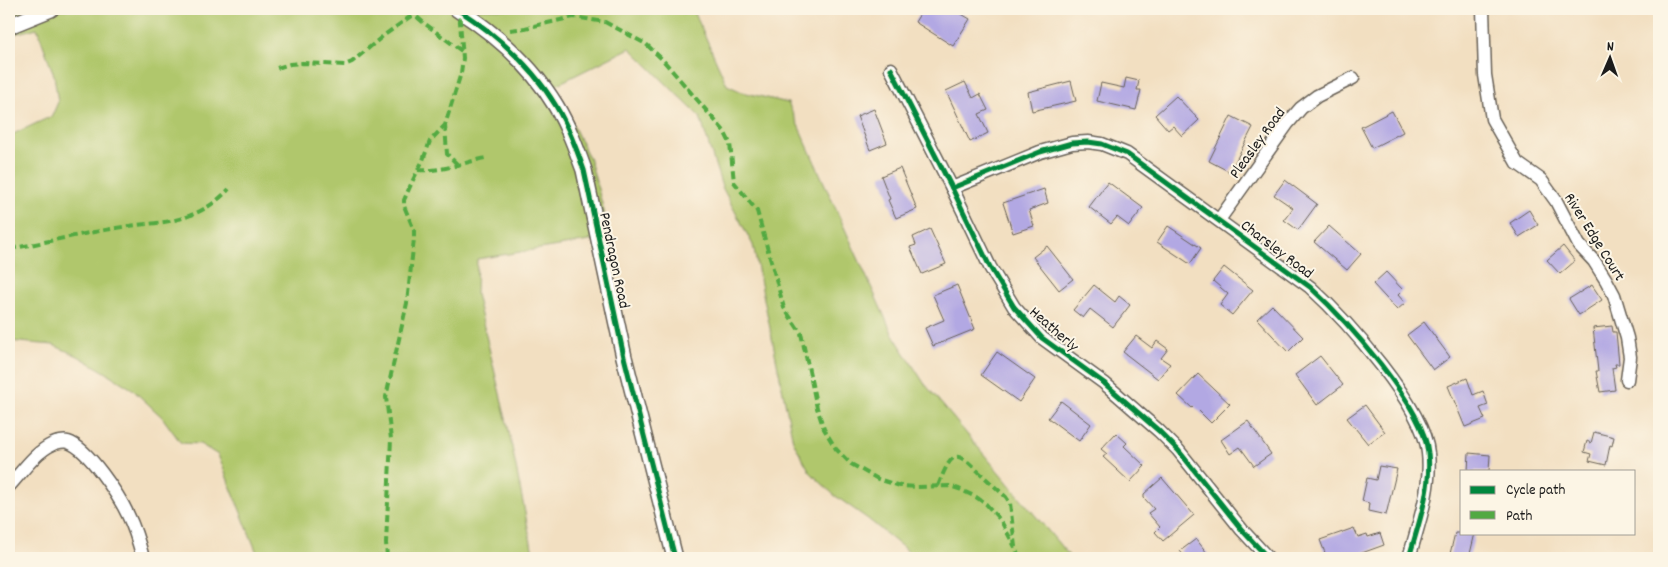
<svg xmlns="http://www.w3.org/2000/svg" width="1668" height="567" font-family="Dekko,sans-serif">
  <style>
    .green { fill: #b0c76c; stroke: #667244 }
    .building { fill: #b2a8e3 }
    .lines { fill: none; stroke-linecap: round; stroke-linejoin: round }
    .minor-casing { stroke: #676056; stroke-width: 15 }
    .tertiary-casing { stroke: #676056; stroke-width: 18 }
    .minor { stroke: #fff; stroke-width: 12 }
    .tertiary { stroke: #fff; stroke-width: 15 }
    .quiet { stroke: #52a943; stroke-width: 4; stroke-dasharray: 8 4; stroke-linecap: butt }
    .cycleway-casing { stroke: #fcf5e5; stroke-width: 8 }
    .cycleway { stroke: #00873e; stroke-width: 5 }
    .labels { text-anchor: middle; stroke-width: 4; stroke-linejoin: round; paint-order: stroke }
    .street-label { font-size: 16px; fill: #1c1c1c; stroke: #fcf5e5 }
  </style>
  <rect width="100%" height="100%" fill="#fcf5e5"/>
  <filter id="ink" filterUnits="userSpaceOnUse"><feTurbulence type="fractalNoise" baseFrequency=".02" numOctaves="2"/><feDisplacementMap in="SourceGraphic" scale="10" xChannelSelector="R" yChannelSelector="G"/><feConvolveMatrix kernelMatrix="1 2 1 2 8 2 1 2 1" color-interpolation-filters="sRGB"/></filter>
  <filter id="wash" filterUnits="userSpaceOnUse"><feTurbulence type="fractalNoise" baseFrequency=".0096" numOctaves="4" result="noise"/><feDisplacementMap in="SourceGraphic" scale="20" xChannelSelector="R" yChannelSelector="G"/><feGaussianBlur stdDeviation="1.12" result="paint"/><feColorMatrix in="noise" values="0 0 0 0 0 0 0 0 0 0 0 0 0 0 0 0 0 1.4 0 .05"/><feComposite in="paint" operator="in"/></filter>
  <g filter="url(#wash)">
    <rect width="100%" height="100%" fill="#f2dfc1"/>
    <path class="green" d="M9,9H693L727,85L742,92L788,103L892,333L924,383L1071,558H916L868,519L834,495L810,472L793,441L753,245L722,187L700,117L630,48L554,86L590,160L604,211L608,238L477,259L476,294L508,427L534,558H259L218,455L200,444L181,443L162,417L132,389L105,372L78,356L53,345L9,341V136L52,116L58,102L54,75L37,28L10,35Z"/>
    <g id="blocks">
      <g class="building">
        <path d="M923,9H953L970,19L953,46L915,22Z"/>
        <path d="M1126,78L1139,81L1137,90H1141L1136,110L1097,101L1101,83L1124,88Z"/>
        <path d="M1071,81L1076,101L1032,111L1028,92Z"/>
        <path d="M965,82L973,98L980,94L988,110L979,114L988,133L970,142L946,91Z"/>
        <path d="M1176,96L1199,120L1182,136L1173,126L1168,130L1155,115Z"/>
        <path d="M874,109L887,143L870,150L857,116Z"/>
        <path d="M1392,111L1403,132L1372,148L1361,127Z"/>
        <path d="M1231,116L1253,127L1230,172L1209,161Z"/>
        <path d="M900,168L917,209L896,218L888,200L890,199L881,176Z"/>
        <path d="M1285,180L1317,204L1298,230L1284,220L1293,208L1274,195Z"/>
        <path d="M1108,182L1143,208L1129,226L1117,217L1111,224L1089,207Z"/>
        <path d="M1044,189L1048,203L1029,210L1034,226L1013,233L1003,203Z"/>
        <path d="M1529,210L1538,225L1519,237L1510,223Z"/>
        <path d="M1168,226L1201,248L1190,264L1157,242Z"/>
        <path d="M1329,226L1361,254L1347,270L1314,242Z"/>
        <path d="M930,229L946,264L922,274L910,247L916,245L913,237Z"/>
        <path d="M1047,246L1073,279L1059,290L1033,257Z"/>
        <path d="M1563,246L1575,261L1560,274L1547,260Z"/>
        <path d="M1224,267L1253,290L1232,315L1220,305L1228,294L1213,281Z"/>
        <path d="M1386,272L1403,290L1398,295L1405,303L1397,310L1373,284Z"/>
        <path d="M957,285L975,329L933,346L925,328L944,320L933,295Z"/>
        <path d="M1094,285L1115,302L1119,296L1130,305L1113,327L1090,309L1083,318L1073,310Z"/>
        <path d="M1592,285L1602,300L1579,315L1569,299Z"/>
        <path d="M1272,305L1303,337L1288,352L1257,319Z"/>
        <path d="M1424,322L1450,357L1433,370L1407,335Z"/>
        <path d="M1612,326L1613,332H1616L1619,364H1615L1616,367L1612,368L1615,390L1600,392L1596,371H1598L1593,328Z"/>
        <path d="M1136,336L1152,348L1157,341L1168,349L1161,358L1170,364L1158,379L1123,352Z"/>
        <path d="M997,352L1035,379L1019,402L981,375Z"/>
        <path d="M1320,356L1343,385L1317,405L1295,375Z"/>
        <path d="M1198,374L1230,404L1211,423L1194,406L1192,408L1178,395Z"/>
        <path d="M1467,378L1473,395L1483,391L1488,405L1480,408L1485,419L1465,427L1448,386Z"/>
        <path d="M1061,401L1091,424L1079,441L1048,418Z"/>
        <path d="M1365,405L1385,432L1368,444L1347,418Z"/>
        <path d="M1248,421L1271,454L1254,466L1240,447L1230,454L1221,440Z"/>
        <path d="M1594,432L1614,437L1612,446L1610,445L1606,465L1589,461L1591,454L1584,452L1587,441L1591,443Z"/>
        <path d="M1116,433L1127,443L1124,446L1145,466L1130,482L1103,457L1107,454L1101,449Z"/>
        <path d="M1469,453L1490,455L1489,471H1468Z"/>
        <path d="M1379,466L1397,469L1386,515L1368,511L1369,503L1362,501L1367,478L1376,480Z"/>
        <path d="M1162,478L1194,515L1163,541L1155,532L1160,527L1148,513L1154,509L1144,498V494Z"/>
        <path d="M1354,528L1358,537L1367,534L1368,537L1380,533L1384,545L1348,558H1327L1320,540Z"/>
        <path d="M1455,533H1475L1469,558H1449Z"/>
        <path d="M1196,539L1211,558H1186L1180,551Z"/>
      </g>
    </g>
  </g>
  <g filter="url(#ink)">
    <use href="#blocks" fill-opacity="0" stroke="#676056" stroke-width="1"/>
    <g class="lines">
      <g class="minor-casing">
        <g id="minor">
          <path d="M1483,9L1485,75L1492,119L1517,163L1541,180L1556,201L1579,245L1594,261L1606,280L1614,295L1627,338L1630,357L1627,380"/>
          <path d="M891,69L952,188L990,267L1014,307L1042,338L1104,383L1159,431L1178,450L1242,530L1268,558"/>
          <path d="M952,188L1040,152L1072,143L1088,142L1102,144L1127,154L1310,287C1345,319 1424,406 1428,453C1432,488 1418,525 1409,558"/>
          <path d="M1219,220L1288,123L1301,108L1317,96L1353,78"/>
          <path d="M9,486C22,472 35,452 53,444C57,442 64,441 68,442C88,448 119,496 128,515C135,529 139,543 143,558"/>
        </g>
      </g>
      <g class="tertiary-casing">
        <g id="tertiary">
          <path d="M457,9C496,34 532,66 556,106C568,126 576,148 584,170L624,357L675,558"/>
          <path d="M9,26L51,9"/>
        </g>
      </g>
      <use href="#minor" class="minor"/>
      <use href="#tertiary" class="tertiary"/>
      <g class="quiet">
        <path d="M408,9L424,23L463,52"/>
        <path d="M510,30L525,28L574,17L605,22L646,44L662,59L724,131L730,143L734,182L757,211L784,308L801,333L817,408L824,429L836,449L851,464L878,479L900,486L916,487L949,486L959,489L976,497L986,504L1001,521L1015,547"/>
        <path d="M277,68L290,64L302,63L345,65L352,62L383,36L414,14"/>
        <path d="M445,125L447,154L457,164"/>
        <path d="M418,170C442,172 462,163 485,158"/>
        <path d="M9,249C47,242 85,233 123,227C146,223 169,224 191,215C205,210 219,200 229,189"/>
        <path d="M938,486C941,479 948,458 956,457C960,456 964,460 968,462L1006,497L1010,503L1015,547L1019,558"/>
        <path d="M387,558L386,543L391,439L386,397L407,303L414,239V230L404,206V200L412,182L423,160L430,141L445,125L461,73L463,58L459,10"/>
      </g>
      <g class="cycleway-casing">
        <g id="cycleway">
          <path d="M457,9C496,34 532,66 556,106C568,126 576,148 584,170L624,357L675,558"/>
          <path d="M891,69L952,188L990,267L1014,307L1042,338L1104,383L1159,431L1178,450L1242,530L1268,558"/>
          <path d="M952,188L1040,152L1072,143L1088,142L1102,144L1127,154L1310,287C1345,319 1424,406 1428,453C1432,488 1418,525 1409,558"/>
        </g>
      </g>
      <use href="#cycleway" class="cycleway"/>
    </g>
  </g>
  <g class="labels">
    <g class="street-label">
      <text transform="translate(1256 142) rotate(-54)" y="6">Pleasley Road</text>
      <text transform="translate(1596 236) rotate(58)" y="6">River Edge Court</text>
      <text transform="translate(1278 248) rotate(37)" y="6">Charsley Road</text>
      <text transform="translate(616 260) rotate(78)" y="6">Pendragon Road</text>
      <text transform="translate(1055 328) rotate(41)" y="6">Heatherly</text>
    </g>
  </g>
  <rect width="1668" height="567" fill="none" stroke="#fcf5e5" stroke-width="30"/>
  <rect x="1460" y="470" width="175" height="65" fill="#fcf5e5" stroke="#a29e95"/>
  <rect x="1470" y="486" width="25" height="8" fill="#00873e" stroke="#a29e95"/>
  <text x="1506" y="494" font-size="15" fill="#1c1c1c">Cycle path</text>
  <rect x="1470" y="511" width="25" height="8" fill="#52a943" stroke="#a29e95"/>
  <text x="1506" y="520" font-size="15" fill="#1c1c1c">Path</text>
  <g transform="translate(1610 58) rotate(2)" stroke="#fcf5e5" stroke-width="4" paint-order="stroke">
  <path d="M0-4L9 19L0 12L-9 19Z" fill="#1c1c1c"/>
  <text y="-8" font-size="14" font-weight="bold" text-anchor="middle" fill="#1c1c1c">N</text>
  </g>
</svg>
